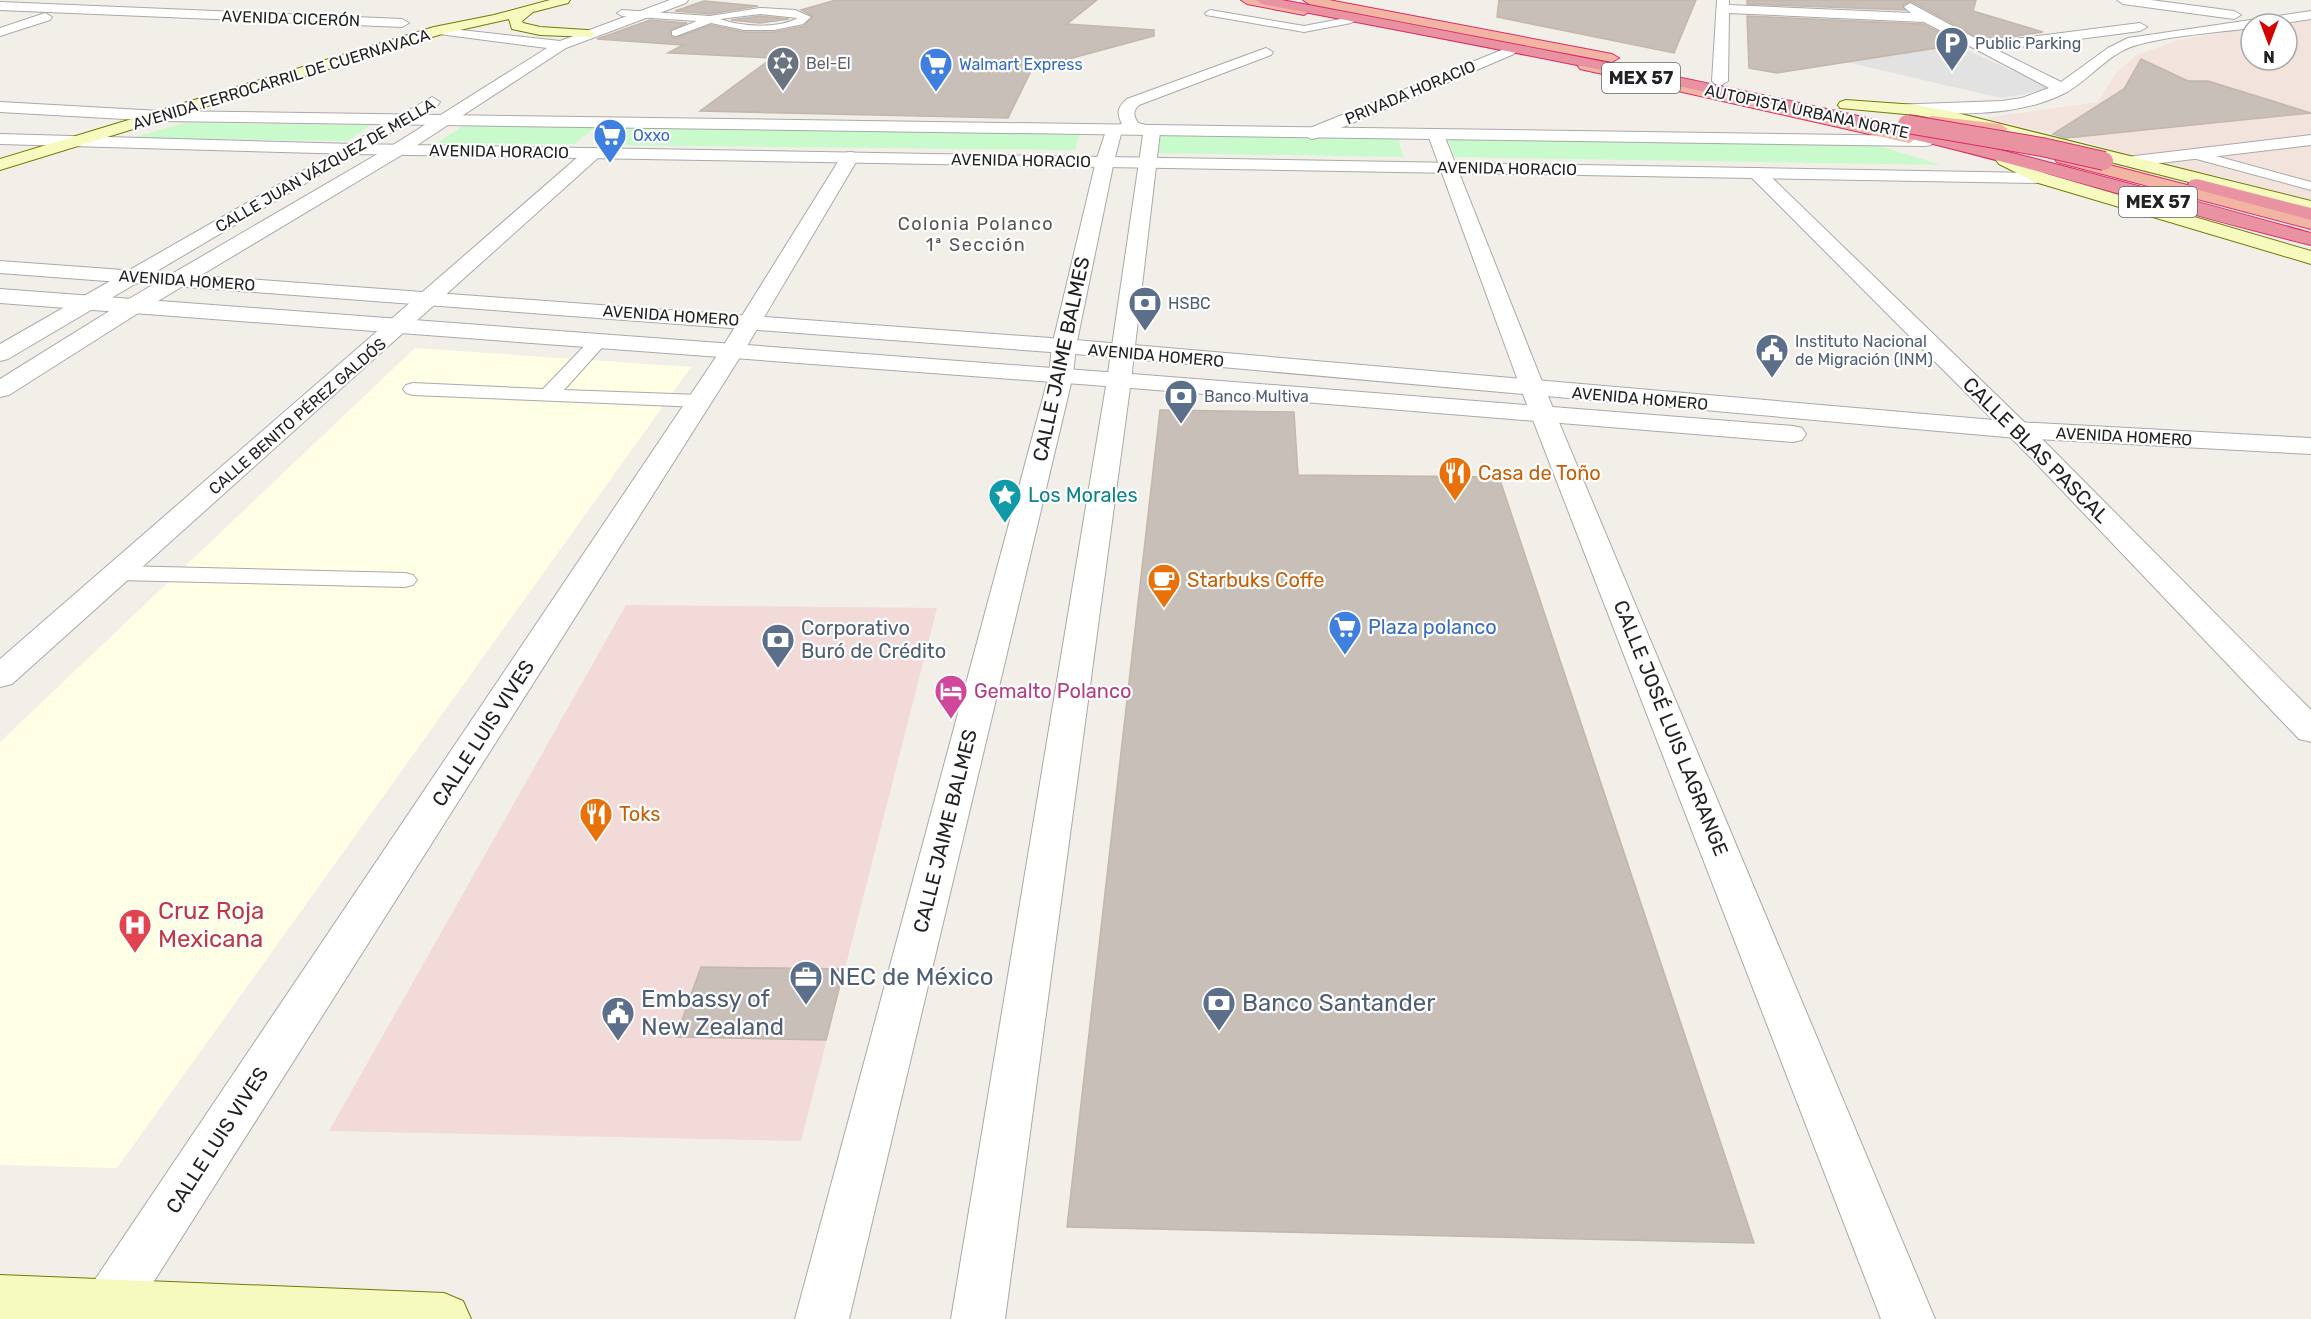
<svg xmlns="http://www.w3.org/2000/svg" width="2311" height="1319" font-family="Rubik,sans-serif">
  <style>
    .commercial { fill: #f2dad9 }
    .education { fill: #ffffe5 }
    .military { fill: #f3e3dd }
    .park { fill: #c8facc }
    .parking { fill: #e2e2e2 }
    .building { fill: #c7bfb8; stroke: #c4b6ab; stroke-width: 1.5 }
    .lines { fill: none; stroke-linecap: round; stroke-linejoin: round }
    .service-casing { stroke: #a9a9a9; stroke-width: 2 }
    .minor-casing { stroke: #a9a9a9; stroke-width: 2 }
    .tertiary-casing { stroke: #a9a9a9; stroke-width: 2 }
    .secondary-casing { stroke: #707d05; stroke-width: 2 }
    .trunk-casing { stroke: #dc2a67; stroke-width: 2 }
    .motorway-casing { stroke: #dc2a67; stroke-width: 2 }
    .service { fill: #fff; fill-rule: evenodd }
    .minor { fill: #fff; fill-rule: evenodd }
    .tertiary { fill: #fff; fill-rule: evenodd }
    .secondary { fill: #f7fabf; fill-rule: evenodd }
    .trunk { fill: #f2b4a3; fill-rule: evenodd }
    .motorway { fill: #e892a2; fill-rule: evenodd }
    .motorway-bridge-casing { stroke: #dc2a67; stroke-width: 20; stroke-linecap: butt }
    .motorway-bridge { stroke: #e892a2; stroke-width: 18 }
    .labels { text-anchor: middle; stroke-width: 4.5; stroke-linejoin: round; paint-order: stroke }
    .far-street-label { font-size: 16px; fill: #222; stroke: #fff }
    .far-service-label { font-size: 16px; fill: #4e5e75; stroke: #fff; text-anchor: start }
    .far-worship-label { font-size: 16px; fill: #5b616d; stroke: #fff; text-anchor: start }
    .far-shop-label { font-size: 16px; fill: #366cbe; stroke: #fff; text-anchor: start }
    .shield { fill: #fff; stroke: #646464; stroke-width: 1.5 }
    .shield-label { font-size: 18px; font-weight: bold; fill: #222 }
    .far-neighbourhood-label { font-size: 18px; letter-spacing: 1.5px; fill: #555; stroke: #fff }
    .street-label { font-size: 20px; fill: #222; stroke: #fff }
    .food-label { font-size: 20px; fill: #c56008; stroke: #fff; text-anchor: start }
    .culture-label { font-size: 20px; fill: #0d838f; stroke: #fff; text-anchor: start }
    .shop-label { font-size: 20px; fill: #366cbe; stroke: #fff; text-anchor: start }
    .service-label { font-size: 20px; fill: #4e5e75; stroke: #fff; text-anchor: start }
    .hotel-label { font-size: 20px; fill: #b23c85; stroke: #fff; text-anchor: start }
    .near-health-label { font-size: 24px; fill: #be3a42; stroke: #fff; text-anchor: start }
    .near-service-label { font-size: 24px; fill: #4e5e75; stroke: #fff; text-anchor: start }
  </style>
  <rect width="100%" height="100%" fill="#f2efe9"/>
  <path class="commercial" d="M626,605L937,608L801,1141L329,1131Z"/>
  <path class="education" d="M415,348L691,367L117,1168L0,1165V742Z"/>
  <path class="military" d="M2311,20V201L2219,176L2195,173L2075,139L1985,118L2098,102L2117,72L2137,55L2178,40L2251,28V60H2287V24H2282Z"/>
  <g class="park">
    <path d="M185,123L371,125L347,141L131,138Z"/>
    <path d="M464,125L597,126L574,144L437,143Z"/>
    <path d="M630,125L1080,130L1075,150L609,145Z"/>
    <path d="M1156,134L1398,138L1403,157L1153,153Z"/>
    <path d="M1447,136L1873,144L1941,165L1454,157Z"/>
  </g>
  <path class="parking" d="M1950,42L2052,89L2001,98L1816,55Z"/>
  <g class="building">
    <path d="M836,0H1097L1067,24L1154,30V36L1032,69L1008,118L700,111L772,58L668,53L683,45L597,39L650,20L687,23L670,30V36L675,38L711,25L744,32H774L804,26L813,16L801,10Z"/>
    <path d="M1499,0H1696L1674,53L1497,17Z"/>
    <path d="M1747,0H1976L1973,11L2043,32L1984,41L1911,1L1903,5L1905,10L1747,4Z"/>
    <path d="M704,1L758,6L710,14L675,11Z"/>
    <path d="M760,16L789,19L760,23L731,20Z"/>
    <path d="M1747,16L1923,24L1962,44L1777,73L1749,68Z"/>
    <path d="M2141,59L2188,81H2208L2311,113L2066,138L2053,134L2124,89Z"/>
    <path d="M1160,410L1294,412L1298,475L1499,477L1754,1243L1067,1227Z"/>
    <path d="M701,967L844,969L826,1040L676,1037Z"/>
  </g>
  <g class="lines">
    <g class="service-casing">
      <g id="service">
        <path d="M760,8L795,10L811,17L803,24L774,30H744L711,23L676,36L672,35V31L697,21L622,16L617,13L622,10L710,16ZM760,14L798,18C778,29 742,27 720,19Z"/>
        <path d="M1210,10L1304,26L1351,17L1356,20L1351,23L1304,32L1206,15L1205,13Z"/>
        <path d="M2194,150L2311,182V190L2189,157L2187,154Z"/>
        <path d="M599,336L605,337L608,341L564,390L700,395L707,397L710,401L707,405L700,407L413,395L406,393L403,389L406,385L413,383L543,389L593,337Z"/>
        <path d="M119,566L405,573L413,575L417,580L413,585L405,587L119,580L111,578L107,573L111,568Z"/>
      </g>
    </g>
    <g class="minor-casing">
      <g id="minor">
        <path d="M670,0H688L686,3L566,48L405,153L143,310L9,395L0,397V379L127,300L393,145L547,48L439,34L434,33L432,30L434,27L560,41Z"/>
        <path d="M1717,0H1729V5L1911,13L1904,7L1910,3L1984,43L2140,23L2147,27L2140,31L1997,50L2061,82L2108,48L2128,38L2311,11V19L2277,24H2251V28C2214,33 2174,35 2137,45C2109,52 2090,80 2065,93C2014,119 1952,113 1897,113L1889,108L1891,105L2002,101L2022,98L2049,88L1924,22L1729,13L1728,81L1720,86L1715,84L1712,81Z"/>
        <path d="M2117,0H2151L2234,11L2241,15L2234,19L2123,4Z"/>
        <path d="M0,2L402,19L409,23L402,27L0,10Z"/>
        <path d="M45,13L52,17L50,20L0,36V28Z"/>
        <path d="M1509,47L1514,48L1516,51L1514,54L1317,138L1311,139L1303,134L1305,130Z"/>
        <path d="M1266,48L1273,52L1271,55L1139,105C1132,112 1134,116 1138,123L1158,128L1160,132L1131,380L1005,1319H951L1107,380L1143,135L1132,131L1121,134L1114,161L1076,346L1073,375L849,1319H795L1049,375L1052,346L1096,161L1106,131L1108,127L1122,124C1116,112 1118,107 1127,99Z"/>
        <path d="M432,97L440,102L438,105L8,359L0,361V344Z"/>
        <path d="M1436,130L1444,135L1545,389L1935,1319H1881L1521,389L1428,135Z"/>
        <path d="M2311,135V145L2135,166L2129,165L2126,161L2129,157L2135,156Z"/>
        <path d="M593,148L599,149L602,153L599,157L12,684L0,687V659L587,149Z"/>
        <path d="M850,152L856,153L859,157L744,351L130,1319H89L83,1305L90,1287L720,351L841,157L844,153Z"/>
        <path d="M1757,168L1763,169L2049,446L2311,710V742L2299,739L2031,458L1751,177L1748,173L1751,169Z"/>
      </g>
    </g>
    <g class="tertiary-casing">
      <g id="tertiary">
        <path d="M0,102L160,111L1925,136L1931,137L1933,141L1931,145L1925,146L160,121L0,112Z"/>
        <path d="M0,134L354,144L2041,173L2047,174L2050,178L2047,182L2041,183L354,154L0,144Z"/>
        <path d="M0,261L1064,339L2017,422L2311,438V454L2017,438L1064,353L0,273Z"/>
        <path d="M0,289L1119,373L1793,426L1802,428L1806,434L1802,440L1793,442L1119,387L0,303Z"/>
      </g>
    </g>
    <g class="secondary-casing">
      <g id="secondary">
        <path d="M550,0H570L568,3L533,12L522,21L523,23L540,27L587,30L592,31L594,34L592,37L540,35L512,29L509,19L442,34L0,170V159L434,27L494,15Z"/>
        <path d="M1846,100L1916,105L1949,111L2311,201V213L1949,121L1916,115L1840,108L1838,105L1840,102Z"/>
        <path d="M2005,155L2047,174L2311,251V264L2035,182L1999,164L1996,160L1999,156Z"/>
        <path d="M0,1275L444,1293L463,1301L471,1319H0Z"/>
      </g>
    </g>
    <g class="trunk-casing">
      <g id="trunk">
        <path d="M1241,0H1267L1309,8L1310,11L1304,15L1247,4Z"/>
        <path d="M1303,0H1329L1612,54L1619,58L1612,62L1309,4Z"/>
        <path d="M1585,62L1909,133L1917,138L1909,143L1580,69L1578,66Z"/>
        <path d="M1932,116L2000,124L2008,129L2000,134L1926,124L1924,121L1926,118Z"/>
        <path d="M2063,153L2311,217V229L2057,162L2054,158L2057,154Z"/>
      </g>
    </g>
    <g class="motorway-casing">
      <g id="motorway">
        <path d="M1256,0H1282C1491,39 1699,79 1906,127C2042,159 2176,196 2311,233V245C2176,212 2044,170 1908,138C1695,86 1478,45 1262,4Z"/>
        <path d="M2197,179L2311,208V220L2191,188L2188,184L2191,180Z"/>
      </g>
    </g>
    <use href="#service" class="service"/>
    <use href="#minor" class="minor"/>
    <use href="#tertiary" class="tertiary"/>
    <use href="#secondary" class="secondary"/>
    <use href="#trunk" class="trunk"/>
    <use href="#motorway" class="motorway"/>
    <g class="motorway-bridge-casing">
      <path id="motorway-bridge" d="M1907,124L2042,147L2104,161"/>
    </g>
    <use href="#motorway-bridge" class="motorway-bridge"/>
  </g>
  <defs>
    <g id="parking-pin" transform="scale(1.725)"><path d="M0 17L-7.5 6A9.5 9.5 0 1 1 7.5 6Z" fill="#5c6f8a" stroke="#fff"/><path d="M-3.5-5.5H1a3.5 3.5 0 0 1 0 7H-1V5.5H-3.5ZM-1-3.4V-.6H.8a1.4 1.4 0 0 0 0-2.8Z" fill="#fff"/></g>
    <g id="synagogue-pin" transform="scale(1.725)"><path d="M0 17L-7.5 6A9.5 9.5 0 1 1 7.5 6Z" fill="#6b7280" stroke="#fff"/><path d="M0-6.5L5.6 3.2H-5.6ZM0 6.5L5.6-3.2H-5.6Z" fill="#fff"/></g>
    <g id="supermarket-pin" transform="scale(1.725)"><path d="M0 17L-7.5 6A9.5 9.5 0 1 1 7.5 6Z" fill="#3f7fe0" stroke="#fff"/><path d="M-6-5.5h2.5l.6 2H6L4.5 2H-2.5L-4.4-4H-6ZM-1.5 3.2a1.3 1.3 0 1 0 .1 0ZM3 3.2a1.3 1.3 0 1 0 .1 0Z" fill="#fff"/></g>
    <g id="bank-pin" transform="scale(1.725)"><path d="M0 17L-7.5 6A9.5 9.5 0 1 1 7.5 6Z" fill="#5c6f8a" stroke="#fff"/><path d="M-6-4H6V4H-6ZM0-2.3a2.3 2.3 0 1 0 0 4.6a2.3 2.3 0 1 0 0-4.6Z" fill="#fff"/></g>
    <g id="civic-pin" transform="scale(1.725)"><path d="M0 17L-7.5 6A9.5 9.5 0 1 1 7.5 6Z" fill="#5c6f8a" stroke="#fff"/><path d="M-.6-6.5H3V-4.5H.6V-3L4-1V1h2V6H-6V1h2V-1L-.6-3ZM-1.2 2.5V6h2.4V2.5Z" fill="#fff"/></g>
    <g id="restaurant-pin" transform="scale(1.725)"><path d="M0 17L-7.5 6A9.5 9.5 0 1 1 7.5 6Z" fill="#e8710a" stroke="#fff"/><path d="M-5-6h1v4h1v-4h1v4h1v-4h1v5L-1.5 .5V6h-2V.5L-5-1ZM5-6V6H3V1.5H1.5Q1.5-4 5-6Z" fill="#fff"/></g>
    <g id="sight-pin" transform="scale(1.725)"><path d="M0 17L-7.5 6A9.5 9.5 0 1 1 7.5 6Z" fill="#0f9aa8" stroke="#fff"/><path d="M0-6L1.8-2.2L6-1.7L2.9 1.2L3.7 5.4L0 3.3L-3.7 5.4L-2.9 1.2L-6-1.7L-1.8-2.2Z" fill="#fff"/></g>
    <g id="cafe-pin" transform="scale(1.725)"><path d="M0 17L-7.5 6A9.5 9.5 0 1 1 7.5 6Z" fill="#e8710a" stroke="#fff"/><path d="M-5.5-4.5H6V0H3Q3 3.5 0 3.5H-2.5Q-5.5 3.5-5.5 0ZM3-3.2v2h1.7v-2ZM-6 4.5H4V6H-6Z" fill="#fff"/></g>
    <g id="hotel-pin" transform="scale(1.725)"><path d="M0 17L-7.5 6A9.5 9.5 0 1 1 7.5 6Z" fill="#d1479c" stroke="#fff"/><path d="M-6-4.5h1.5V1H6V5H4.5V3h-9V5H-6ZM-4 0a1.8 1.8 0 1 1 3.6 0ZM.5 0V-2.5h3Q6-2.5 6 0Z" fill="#fff"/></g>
    <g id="hospital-pin" transform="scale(1.725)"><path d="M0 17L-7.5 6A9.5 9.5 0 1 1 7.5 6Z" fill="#e0444e" stroke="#fff"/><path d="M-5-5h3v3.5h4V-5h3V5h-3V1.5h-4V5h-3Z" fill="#fff"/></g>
    <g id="office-pin" transform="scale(1.725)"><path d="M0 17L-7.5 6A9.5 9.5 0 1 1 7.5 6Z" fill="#5c6f8a" stroke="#fff"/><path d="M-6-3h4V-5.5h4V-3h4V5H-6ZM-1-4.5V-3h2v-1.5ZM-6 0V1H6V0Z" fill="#fff"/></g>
  </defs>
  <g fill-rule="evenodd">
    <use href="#parking-pin" x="1952" y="43"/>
    <use href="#synagogue-pin" x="783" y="63"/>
    <use href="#supermarket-pin" x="936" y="64"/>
    <use href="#supermarket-pin" x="610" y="135"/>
    <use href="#bank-pin" x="1145" y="303"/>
    <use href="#civic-pin" x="1772" y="350"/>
    <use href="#bank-pin" x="1181" y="396"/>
    <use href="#restaurant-pin" x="1455" y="473"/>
    <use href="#sight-pin" x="1005" y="495"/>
    <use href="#cafe-pin" x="1164" y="580"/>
    <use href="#supermarket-pin" x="1345" y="627"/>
    <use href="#bank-pin" x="778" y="640"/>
    <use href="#hotel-pin" x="951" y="691"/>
    <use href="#restaurant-pin" x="596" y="814"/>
    <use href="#hospital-pin" x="135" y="925"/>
    <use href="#office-pin" x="806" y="977"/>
    <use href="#bank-pin" x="1219" y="1003"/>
    <use href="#civic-pin" x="618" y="1013"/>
  </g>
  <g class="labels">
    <g class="far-street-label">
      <text transform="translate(291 18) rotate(2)" y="6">AVENIDA CICERÓN</text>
      <text transform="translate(281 79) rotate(-17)" y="6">AVENIDA FERROCARRIL DE CUERNAVACA</text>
      <text transform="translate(1410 92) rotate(-23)" y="6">PRIVADA HORACIO</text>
      <text transform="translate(1807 111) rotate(12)" y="6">AUTOPISTA URBANA NORTE</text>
      <text transform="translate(499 151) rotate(1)" y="6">AVENIDA HORACIO</text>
      <text transform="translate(1021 160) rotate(1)" y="6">AVENIDA HORACIO</text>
      <text transform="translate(325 165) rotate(-30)" y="6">CALLE JUAN VÁZQUEZ DE MELLA</text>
      <text transform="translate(1507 168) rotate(1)" y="6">AVENIDA HORACIO</text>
      <text transform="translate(187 280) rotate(4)" y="6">AVENIDA HOMERO</text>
      <text transform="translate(671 315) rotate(4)" y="6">AVENIDA HOMERO</text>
      <text transform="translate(1156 355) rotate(5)" y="6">AVENIDA HOMERO</text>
      <text transform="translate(1640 398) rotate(5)" y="6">AVENIDA HOMERO</text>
      <text transform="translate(297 416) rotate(-41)" y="6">CALLE BENITO PÉREZ GALDÓS</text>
      <text transform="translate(2124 436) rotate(3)" y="6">AVENIDA HOMERO</text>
    </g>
    <g class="far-service-label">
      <text x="1975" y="49">Public Parking</text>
      <text x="1168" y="309">HSBC</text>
      <text x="1795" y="347">Instituto Nacional<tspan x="1795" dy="18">de Migración (INM)</tspan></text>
      <text x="1204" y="402">Banco Multiva</text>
    </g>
    <g class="far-worship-label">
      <text x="806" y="69">Bel-El</text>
    </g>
    <g class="far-shop-label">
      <text x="959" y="70">Walmart Express</text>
      <text x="633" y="141">Oxxo</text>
    </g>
    <g class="shield">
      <rect x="1602" y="63" width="78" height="30" rx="4.5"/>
      <rect x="2119" y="187" width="78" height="30" rx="4.5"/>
    </g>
    <g class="shield-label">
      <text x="1641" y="84">MEX 57</text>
      <text x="2158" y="208">MEX 57</text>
    </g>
    <g class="far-neighbourhood-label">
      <text x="976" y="230">Colonia Polanco<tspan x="976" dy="21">1ª Sección</tspan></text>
    </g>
    <g class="street-label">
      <text transform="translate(1061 359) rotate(-78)" y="7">CALLE JAIME BALMES</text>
      <text transform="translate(2036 450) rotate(45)" y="7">CALLE BLAS PASCAL</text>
      <text transform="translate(1671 728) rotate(68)" y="7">CALLE JOSÉ LUIS LAGRANGE</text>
      <text transform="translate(483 733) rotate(-57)" y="7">CALLE LUIS VIVES</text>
      <text transform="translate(945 831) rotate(-76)" y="7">CALLE JAIME BALMES</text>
      <text transform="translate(217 1140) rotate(-57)" y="7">CALLE LUIS VIVES</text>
    </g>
    <g class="food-label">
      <text x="1478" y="480">Casa de Toño</text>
      <text x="1187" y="587">Starbuks Coffe</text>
      <text x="619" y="821">Toks</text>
    </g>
    <g class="culture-label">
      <text x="1028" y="502">Los Morales</text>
    </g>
    <g class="shop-label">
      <text x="1368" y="634">Plaza polanco</text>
    </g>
    <g class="service-label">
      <text x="801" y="635">Corporativo<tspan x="801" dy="23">Buró de Crédito</tspan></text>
    </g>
    <g class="hotel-label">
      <text x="974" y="698">Gemalto Polanco</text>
    </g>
    <g class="near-health-label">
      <text x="158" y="919">Cruz Roja<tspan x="158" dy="28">Mexicana</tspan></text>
    </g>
    <g class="near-service-label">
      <text x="829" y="985">NEC de México</text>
      <text x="641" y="1007">Embassy of<tspan x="641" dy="28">New Zealand</tspan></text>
      <text x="1242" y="1011">Banco Santander</text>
    </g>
  </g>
  <g transform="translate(2269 42) rotate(180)"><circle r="28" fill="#ffffff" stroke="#a7a7a7" stroke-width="1.5"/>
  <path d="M0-4.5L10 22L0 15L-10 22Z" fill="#d40000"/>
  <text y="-9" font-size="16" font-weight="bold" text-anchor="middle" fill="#222222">N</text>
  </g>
</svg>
